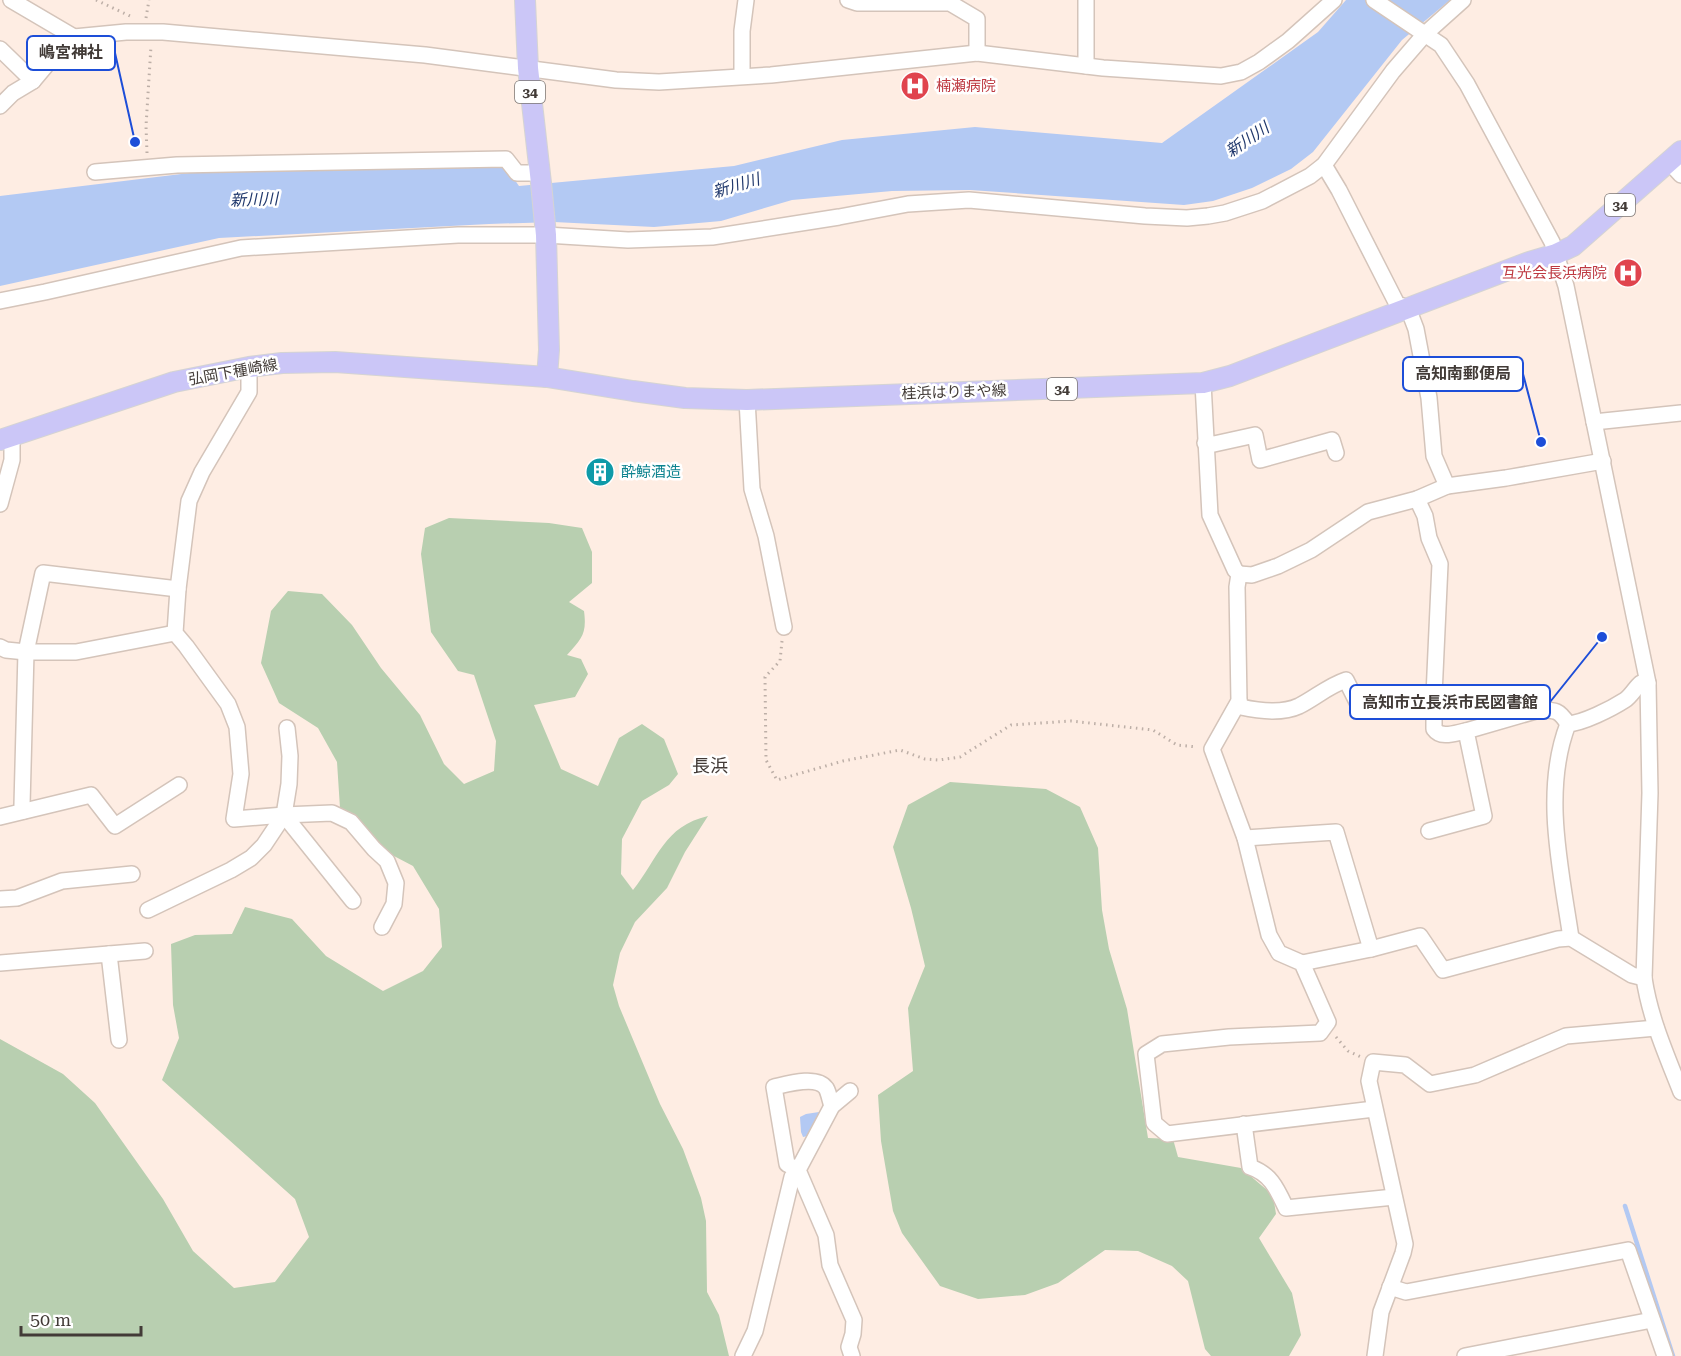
<svg xmlns="http://www.w3.org/2000/svg" width="1681" height="1356" font-family="'Roboto Serif','Noto Sans JP',serif">
  <style>
    .green { fill: #b8cfb0 }
    .water { fill: #b3c9f3 }
    .lines { fill: none; stroke-linecap: round; stroke-linejoin: round }
    .stream { stroke: #b3c9f3; stroke-width: 4.5 }
    .minor-casing { stroke: #d4c4ba; stroke-width: 18 }
    .major-casing { stroke: #d5d4d3; stroke-width: 22 }
    .path { stroke: #bdafa7; stroke-width: 3; stroke-dasharray: 1.5 4.5; stroke-linecap: butt }
    .minor { stroke: #fff; stroke-width: 15 }
    .major { stroke: #cbc6f7; stroke-width: 20 }
    .labels { text-anchor: middle; stroke-width: 5; stroke-linejoin: round; paint-order: stroke }
    .shield { fill: #fff; stroke: #7b7673; stroke-width: 1.5 }
    .shield-label { font-size: 14px; font-weight: bold; fill: #423b37 }
    .health-label { font-size: 15px; fill: #be3a42; stroke: #fff; text-anchor: start }
    .street-label { font-size: 15px; fill: #423b37; stroke: #fff }
    .culture-label { font-size: 15px; fill: #0d838f; stroke: #fff; text-anchor: start }
    .water-label { font-size: 16px; font-style: italic; fill: #20386c; stroke: #fff }
    .quarter-label { font-size: 18px; fill: #423b37; stroke: #fff }
    .leader { fill: none; stroke: #1d4ed8; stroke-width: 2 }
    .callout-dot { fill: #1d4ed8; stroke: #fff; stroke-width: 2 }
    .callout { fill: #fff; stroke: #1d4ed8; stroke-width: 2 }
    .callout-label { font-size: 16px; text-anchor: middle; font-weight: bold; fill: #423b37 }
  </style>
  <rect width="100%" height="100%" fill="#feede3"/>
  <g class="green">
    <path d="M449,518L549,523L582,528L592,552V583L569,602L584,611C587,634 582,638 567,655L581,659L588,674L575,697L534,705L561,769L598,786L619,738L642,724L664,739L678,774L669,785L642,801L622,839L621,874L633,890C658,859 664,826 708,816L685,852L667,888L635,922L620,953L613,985L619,1006L660,1104L683,1149L701,1198L706,1221L707,1292L719,1315L729,1356H0V1039L63,1074L95,1103L163,1199L193,1251L234,1288L275,1282L309,1237L295,1199L162,1080L179,1038L173,1005L171,944L195,935L232,934L245,907L292,919L326,956L383,991L423,971L442,947L439,909L413,866L373,845L340,808L337,762L318,728L279,703L261,663L271,611L288,591L322,594L352,625L381,668L420,715L444,764L464,784L494,771L496,741L474,675L458,671L431,632L421,554L425,528Z"/>
    <path d="M950,782L1046,789L1080,807L1098,848L1102,910L1109,949L1127,1009L1148,1138L1173,1139L1178,1157L1241,1168L1273,1195L1276,1214L1259,1238L1292,1293L1301,1335L1289,1356H1211L1205,1349L1188,1281L1172,1266L1138,1251L1105,1250L1058,1283L1025,1295L978,1299L940,1286L902,1233L893,1211L881,1141L878,1095L913,1071L908,1008L925,966L911,908L893,847L908,805Z"/>
  </g>
  <g class="water">
    <path d="M1346,0H1450L1402,40L1313,152L1291,169L1252,188L1213,201L1184,205L970,190L892,191L792,200L721,221L654,227L554,222L489,224L219,238L0,286V196L206,171L505,166L519,186L734,166L842,140L975,127L1162,143L1318,32Z"/>
    <path d="M819,1112L821,1116L808,1136L803,1137L801,1132L800,1117L806,1114Z"/>
  </g>
  <g class="lines">
    <path class="stream" d="M1625,1206L1673,1356"/>
    <g class="minor-casing">
      <g id="minor">
        <path d="M11,0L74,37"/>
        <path d="M848,0L857,3H950L977,19V53"/>
        <path d="M1374,0L1441,45L1467,84L1552,242L1566,286L1648,683L1650,793L1644,978C1650,1018 1666,1054 1681,1092"/>
        <path d="M0,49L33,81"/>
        <path d="M1086,66V0"/>
        <path d="M742,76V31L746,0"/>
        <path d="M0,106L13,93L33,81L54,56L74,37L126,32H163L425,55L616,80L659,82L771,75L977,53L1103,68L1221,76L1241,72L1259,62L1288,41L1334,0"/>
        <path d="M1669,162L1681,175"/>
        <path d="M1324,165L1339,190L1397,304L1408,308L1416,329L1429,398L1434,456L1447,486"/>
        <path d="M95,172L177,165L506,159L517,173H540"/>
        <path d="M0,301L45,292L241,248L458,235H546L628,240L712,237L839,217L908,204L969,200L1145,216L1187,218L1208,216L1225,213L1262,201L1310,176L1324,165L1393,71L1425,34L1463,0"/>
        <path d="M249,367V392L202,472L189,501L178,589L175,633L186,646L228,704L237,727L241,774L234,819L284,815L332,813L351,822L374,849L387,861L396,883L394,904L382,927"/>
        <path d="M1203,383L1210,515L1235,570L1239,574L1237,587L1239,701L1212,749L1245,838L1269,935L1279,953L1302,963L1328,1022L1320,1033L1229,1037L1162,1044L1146,1054L1154,1123L1167,1134L1374,1109"/>
        <path d="M747,400L752,489L766,536L784,627"/>
        <path d="M1594,422L1681,413"/>
        <path d="M1205,443L1214,444L1255,435L1260,460L1332,440L1336,453"/>
        <path d="M1417,499L1425,516L1429,538L1440,564L1434,695"/>
        <path d="M0,504L12,460V436"/>
        <path d="M1239,574L1252,575L1278,566L1311,550L1368,512L1417,499L1447,486L1506,478L1603,461"/>
        <path d="M0,647L6,650L26,652H76L175,633"/>
        <path d="M1239,701L1241,707C1259,711 1282,714 1299,706C1315,698 1328,686 1346,680L1359,706L1434,695V729C1441,739 1455,733 1466,731"/>
        <path d="M24,811L22,805L26,652L43,573L178,589"/>
        <path d="M284,815L353,901"/>
        <path d="M0,817L91,795L115,826L179,785"/>
        <path d="M1429,831L1484,816L1466,731L1539,710C1556,710 1559,710 1568,724"/>
        <path d="M1245,838L1336,832L1371,949L1302,963"/>
        <path d="M0,899L17,898L62,881L132,874"/>
        <path d="M148,910L231,870L251,858L264,845L284,815L289,784L290,756L287,728"/>
        <path d="M1571,938C1561,870 1542,791 1568,724C1583,723 1611,709 1625,700C1631,696 1635,688 1641,683H1648"/>
        <path d="M1371,949L1420,936L1443,970L1558,939L1571,938L1632,975L1644,978"/>
        <path d="M109,954L145,951"/>
        <path d="M0,963L109,954L119,1040"/>
        <path d="M850,1091L832,1106L798,1170L826,1235L830,1265L854,1320L853,1334L849,1347L852,1356"/>
        <path d="M1244,1124L1250,1167C1271,1174 1277,1189 1286,1208L1394,1197"/>
        <path d="M1390,1287L1406,1292L1628,1250L1665,1356"/>
        <path d="M743,1356L755,1331L792,1177L798,1170L787,1164L774,1087C787,1084 817,1075 826,1088C829,1093 830,1101 832,1106"/>
        <path d="M1375,1356L1381,1312L1403,1253L1405,1244L1369,1081L1373,1062L1405,1065L1430,1084L1475,1075L1566,1036L1656,1028"/>
        <path d="M1465,1356L1652,1320"/>
      </g>
    </g>
    <g class="major-casing">
      <g id="major">
        <path d="M525,0L528,68L541,183L546,235L549,350L547,377"/>
        <path d="M0,440L174,382L249,367L282,363L335,362L547,377L633,391L685,398L747,400L1203,383L1230,376L1529,262L1556,254L1573,246L1681,151"/>
      </g>
    </g>
    <g class="path">
      <path d="M96,0L130,16"/>
      <path d="M146,18L149,0"/>
      <path d="M147,153L146,126L151,46"/>
      <path d="M782,641L780,661L765,677L766,760L777,780L843,761L900,750L925,759L939,760L960,757L1011,725L1071,721L1153,730L1177,745L1197,747"/>
      <path d="M1336,1037L1348,1051L1361,1057"/>
    </g>
    <use href="#minor" class="minor"/>
    <use href="#major" class="major"/>
  </g>
  <defs>
    <g id="hospital-disc" transform="scale(1.5)"><circle r="9.5" fill="#e0444e" stroke="#fff"/><path d="M-5-5h3v3.5h4V-5h3V5h-3V1.5h-4V5h-3Z" fill="#fff"/></g>
    <g id="building-disc" transform="scale(1.5)"><circle r="9.5" fill="#0f9aa8" stroke="#fff"/><path d="M-4-6H4V6H1V3H-1V6H-4ZM-2.5-4.3h1.7v1.8h-1.7ZM.8-4.3h1.7v1.8H.8ZM-2.5-1h1.7V.8h-1.7ZM.8-1h1.7V.8H.8Z" fill="#fff"/></g>
  </defs>
  <g fill-rule="evenodd">
    <use href="#hospital-disc" x="915" y="86"/>
    <use href="#hospital-disc" x="1628" y="273"/>
    <use href="#building-disc" x="600" y="472"/>
  </g>
  <g class="labels">
    <g class="shield">
      <rect x="515" y="81" width="30" height="22" rx="4.5"/>
      <rect x="1605" y="194" width="30" height="22" rx="4.5"/>
      <rect x="1047" y="378" width="30" height="22" rx="4.5"/>
    </g>
    <g class="shield-label">
      <text x="530" y="97">34</text>
      <text x="1620" y="210">34</text>
      <text x="1062" y="394">34</text>
    </g>
    <g class="health-label">
      <text x="936" y="91">楠瀬病院</text>
      <text x="1607" y="278" text-anchor="end">互光会長浜病院</text>
    </g>
    <g class="street-label">
      <text transform="translate(233 372) rotate(-10)" y="5">弘岡下種崎線</text>
      <text transform="translate(954 392) rotate(-2)" y="5">桂浜はりまや線</text>
    </g>
    <g class="culture-label">
      <text x="621" y="477">酔鯨酒造</text>
    </g>
    <g class="water-label">
      <text transform="translate(1247 139) rotate(-34)" y="6">新川川</text>
      <text transform="translate(736 185) rotate(-17)" y="6">新川川</text>
      <text transform="translate(254 199) rotate(-2)" y="6">新川川</text>
    </g>
    <g class="quarter-label">
      <text x="710" y="772">長浜</text>
    </g>
  </g>
  <path class="leader" d="M135 142L115 53M1541 442L1523 374M1602 637L1550 702"/>
  <g class="callout-dot">
    <circle cx="135" cy="142" r="6"/>
    <circle cx="1541" cy="442" r="6"/>
    <circle cx="1602" cy="637" r="6"/>
  </g>
  <g class="callout">
    <rect x="27" y="36" width="88" height="34" rx="6"/>
    <rect x="1403" y="357" width="120" height="34" rx="6"/>
    <rect x="1350" y="685" width="200" height="34" rx="6"/>
  </g>
  <g class="callout-label">
    <text x="71" y="58">嶋宮神社</text>
    <text x="1463" y="379">高知南郵便局</text>
    <text x="1450" y="708">高知市立長浜市民図書館</text>
  </g>
  <path d="M21 1326v9h120v-9" fill="none" stroke="#423b37" stroke-width="3"/>
  <text x="30" y="1326" font-size="18" fill="#423b37" stroke="#ffffff" stroke-width="4.5" paint-order="stroke">50 m</text>
</svg>
